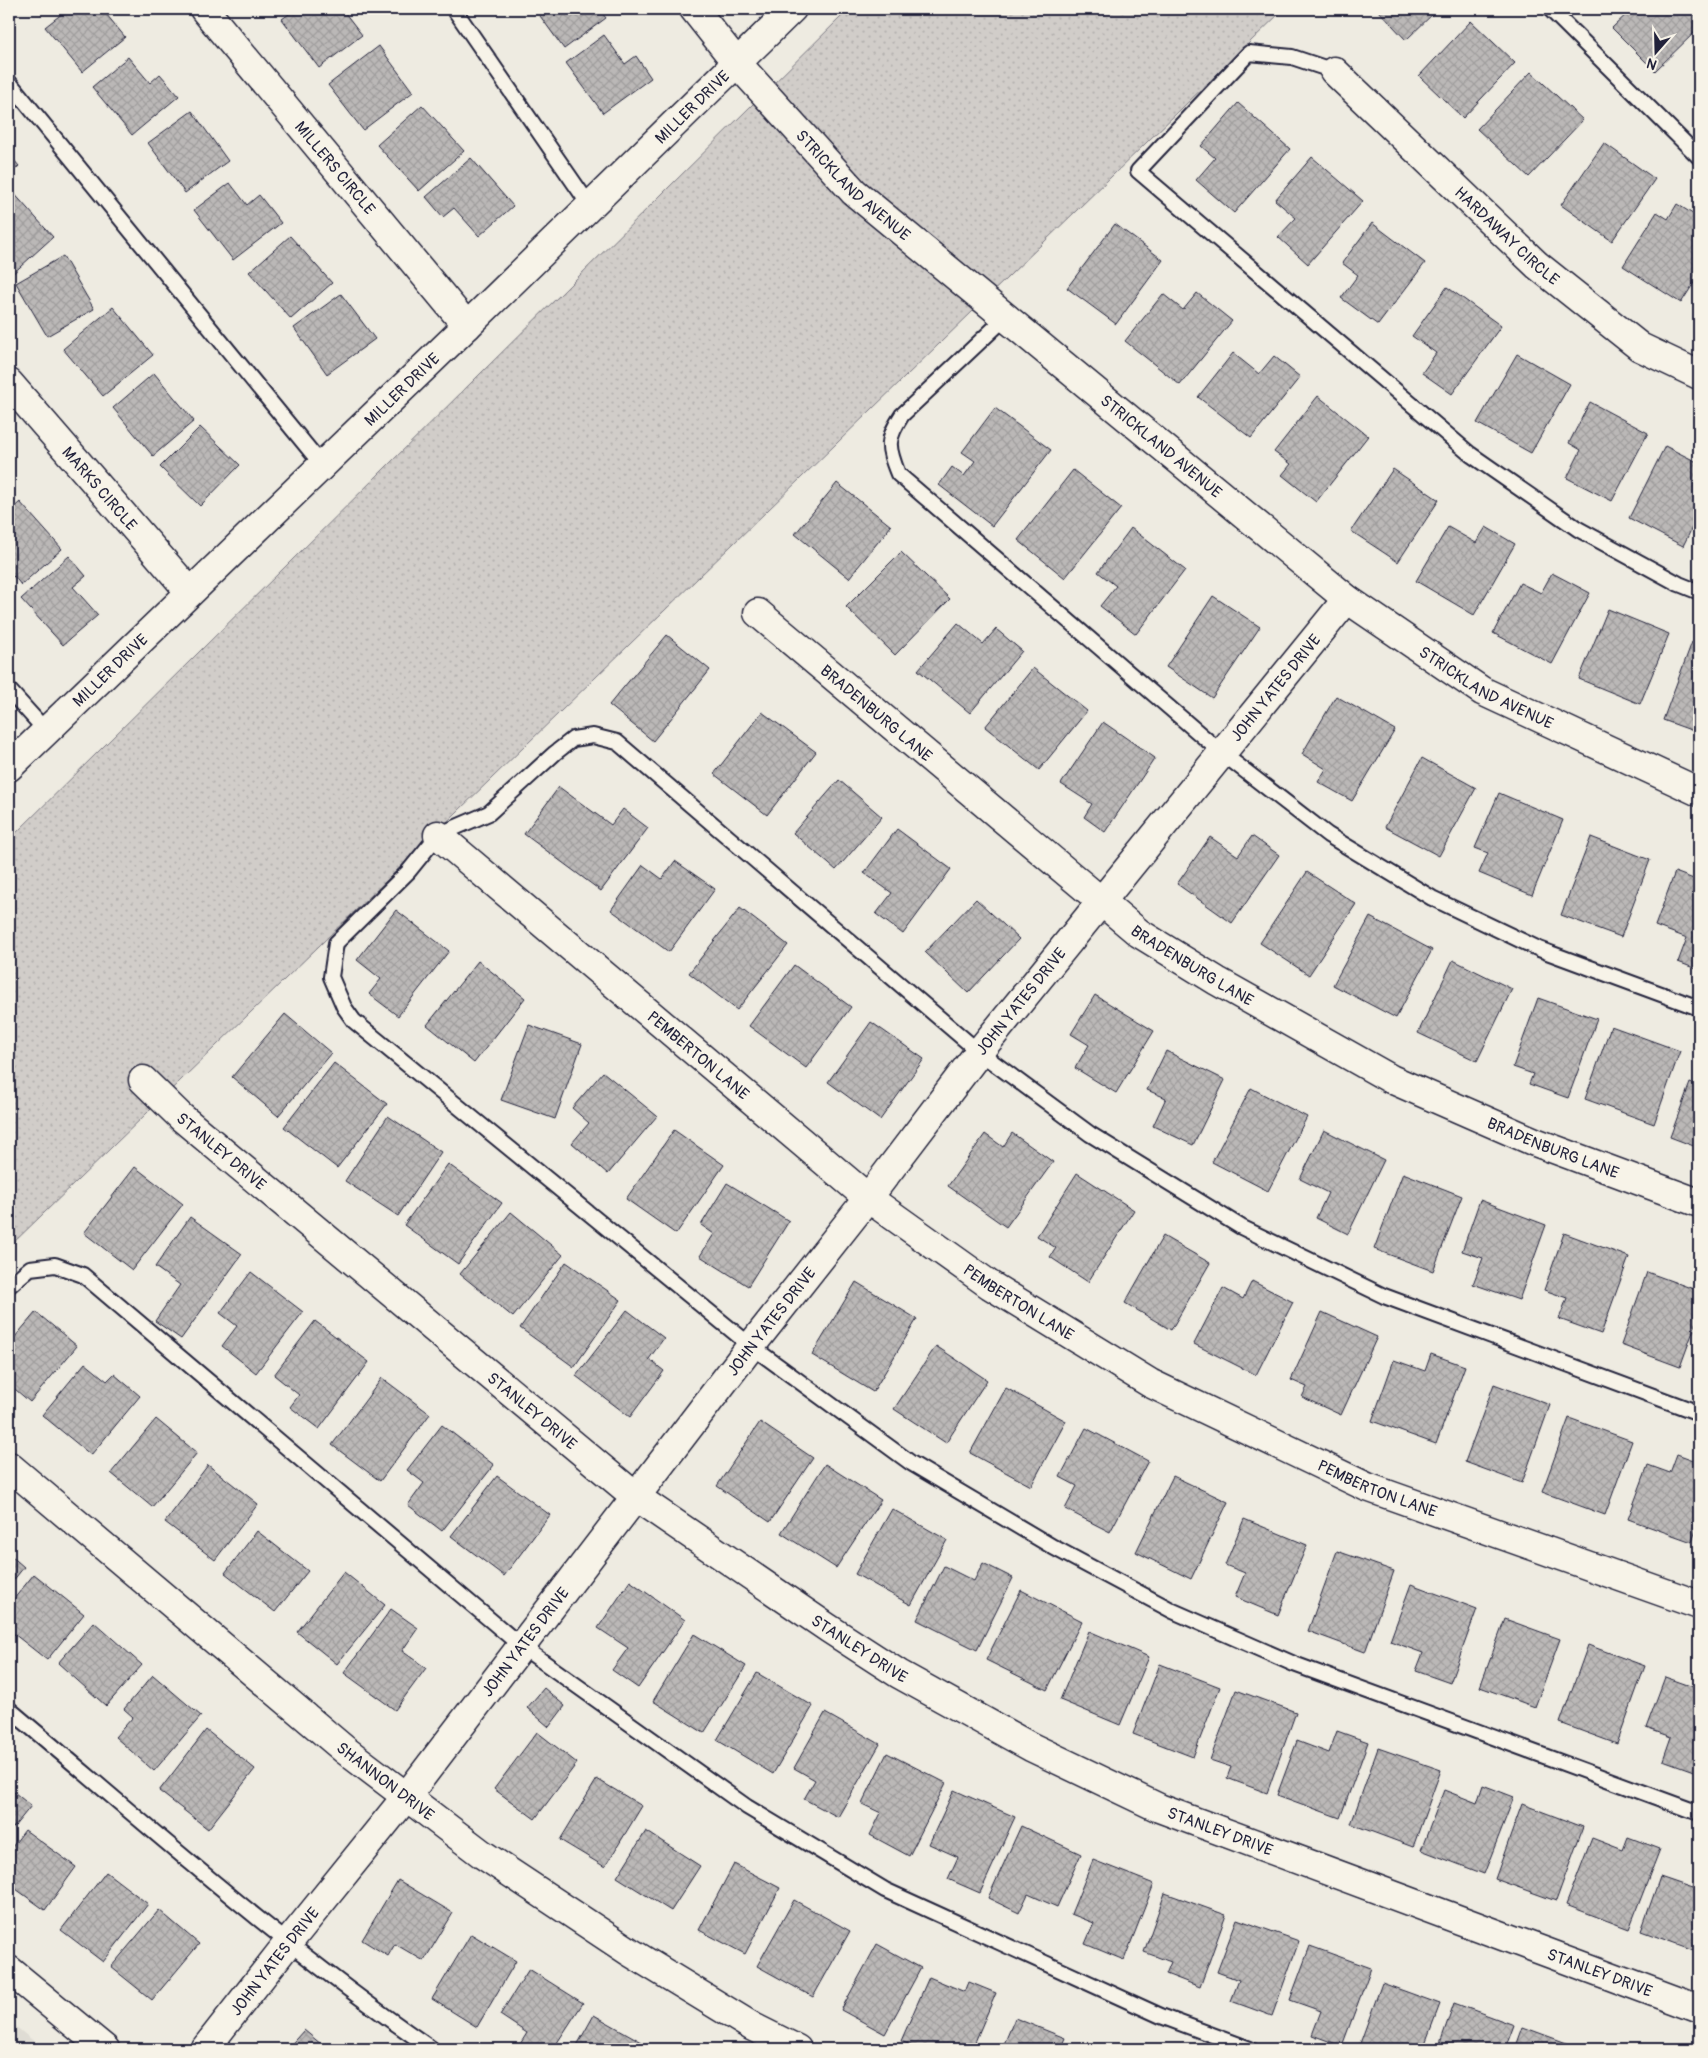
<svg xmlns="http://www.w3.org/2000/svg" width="1708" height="2058" font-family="Pangolin,sans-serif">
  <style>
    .built { fill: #dfdcd4 }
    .grass { fill: url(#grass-dots); stroke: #7a7882 }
    .building { fill: url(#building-cross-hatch); stroke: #22223b }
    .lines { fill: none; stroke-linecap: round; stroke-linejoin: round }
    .service-casing { stroke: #22223b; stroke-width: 18 }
    .minor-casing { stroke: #22223b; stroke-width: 31 }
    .tertiary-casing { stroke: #22223b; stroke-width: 31 }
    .service { stroke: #f7f3e8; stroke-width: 14 }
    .minor { stroke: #f7f3e8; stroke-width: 28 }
    .tertiary { stroke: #f7f3e8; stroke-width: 28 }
    .labels { text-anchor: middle; stroke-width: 4.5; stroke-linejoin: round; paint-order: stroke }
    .street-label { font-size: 16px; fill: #22223b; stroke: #f7f3e8 }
  </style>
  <defs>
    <pattern id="grass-dots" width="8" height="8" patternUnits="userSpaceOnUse" patternTransform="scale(1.25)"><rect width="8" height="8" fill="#d1cdc9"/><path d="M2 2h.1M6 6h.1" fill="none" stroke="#b3b0ae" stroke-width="1.8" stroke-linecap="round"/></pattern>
    <pattern id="building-cross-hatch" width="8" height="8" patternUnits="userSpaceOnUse" patternTransform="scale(1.25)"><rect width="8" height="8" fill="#bbb8b7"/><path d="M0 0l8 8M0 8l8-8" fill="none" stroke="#a09e9e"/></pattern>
  </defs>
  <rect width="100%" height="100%" fill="#eeebe1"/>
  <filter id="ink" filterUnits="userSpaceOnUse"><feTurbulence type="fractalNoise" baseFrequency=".02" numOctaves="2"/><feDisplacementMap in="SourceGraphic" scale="10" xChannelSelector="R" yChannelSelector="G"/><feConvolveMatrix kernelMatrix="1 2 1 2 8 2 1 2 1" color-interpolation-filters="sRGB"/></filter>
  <g filter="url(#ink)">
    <path class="built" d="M9,2021L43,2049H9Z"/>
    <path class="grass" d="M849,9H1284L9,1247V840Z"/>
    <g class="building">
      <path d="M68,9H102L125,37L82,72L45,27Z"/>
      <path d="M296,9H342L362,35L319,68L282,19Z"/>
      <path d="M535,9H599L606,18L564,49Z"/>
      <path d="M1377,9H1438L1406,40Z"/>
      <path d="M1632,9H1699V28L1655,71L1612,28Z"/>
      <path d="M1471,21L1515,63L1463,118L1419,76Z"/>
      <path d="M604,35L625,64L636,56L651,78L603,113L566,63Z"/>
      <path d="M379,46L413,92L363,130L328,85Z"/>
      <path d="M128,57L150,83L160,74L179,96L132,135L92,87Z"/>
      <path d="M1531,72L1583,120L1529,177L1477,129Z"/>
      <path d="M1699,92V103L1694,100Z"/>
      <path d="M1238,103L1290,149L1234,213L1196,180L1215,158L1201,146Z"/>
      <path d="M422,105L464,151L419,191L377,145Z"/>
      <path d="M192,111L228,161L185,193L148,143Z"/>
      <path d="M1604,143L1655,179L1612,241L1561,205Z"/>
      <path d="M9,154L19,166L9,175Z"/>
      <path d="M1312,157L1363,201L1308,264L1278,237L1296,218L1275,200Z"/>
      <path d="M471,158L513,206L479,236L454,208L443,217L426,197Z"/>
      <path d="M230,183L247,205L259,195L281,223L233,260L194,210Z"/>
      <path d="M11,190L53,237L9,277V192Z"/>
      <path d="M1677,204L1699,218V275L1681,303L1623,266L1657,212L1668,219Z"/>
      <path d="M1372,223L1425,263L1378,325L1341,298L1358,275L1342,263Z"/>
      <path d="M1115,224L1163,260L1116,324L1067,288Z"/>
      <path d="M290,236L332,283L291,319L249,272Z"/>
      <path d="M63,256L94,309L47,336L16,283Z"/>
      <path d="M1447,287L1501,326L1452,394L1422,373L1436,353L1412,336Z"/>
      <path d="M1197,293L1232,321L1180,385L1125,341L1163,294L1183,310Z"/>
      <path d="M341,294L375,339L327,374L294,328Z"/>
      <path d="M113,307L153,355L103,396L63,349Z"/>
      <path d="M1233,353L1259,374L1274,356L1300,377L1251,438L1198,397Z"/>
      <path d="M1517,354L1570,384L1531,453L1477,423Z"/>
      <path d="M154,373L194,421L153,456L113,408Z"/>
      <path d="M1318,396L1368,436L1316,502L1282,475L1291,464L1274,452Z"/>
      <path d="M1590,402L1648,433L1612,501L1567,478L1581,450L1569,443Z"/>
      <path d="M995,408L1051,450L992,526L939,485L952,467L964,476L975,461L962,452Z"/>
      <path d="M200,427L240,465L200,506L160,467Z"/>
      <path d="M1665,446L1699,463V514L1683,546L1629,518Z"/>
      <path d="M1393,469L1439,500L1398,562L1351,531Z"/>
      <path d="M1073,470L1121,508L1065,578L1018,540Z"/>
      <path d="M837,483L891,526L849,578L795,534Z"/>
      <path d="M9,484L14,491L9,495Z"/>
      <path d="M20,502L62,549L21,585L14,576L9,581V512Z"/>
      <path d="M1448,527L1476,543L1486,527L1515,544L1474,615L1416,581Z"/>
      <path d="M1131,528L1185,570L1136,634L1100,606L1116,586L1098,572Z"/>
      <path d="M901,552L950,599L895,655L846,607Z"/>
      <path d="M69,556L86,576L73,587L98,615L63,645L21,599Z"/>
      <path d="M1552,573L1590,593L1552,664L1493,633L1520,583L1541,593Z"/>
      <path d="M1213,596L1260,627L1212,698L1166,667Z"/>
      <path d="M1608,609L1669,634L1640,704L1579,679Z"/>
      <path d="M958,623L983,644L996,629L1022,651L970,713L918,670Z"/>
      <path d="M667,635L710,670L653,741L609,705Z"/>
      <path d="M1692,642L1699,644V733L1663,720Z"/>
      <path d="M1033,668L1087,711L1039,770L985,727Z"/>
      <path d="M1336,696L1395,730L1352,801L1318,782L1326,769L1302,754Z"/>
      <path d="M762,712L816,752L767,815L714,774Z"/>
      <path d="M1103,722L1155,758L1105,832L1084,817L1092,804L1061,784Z"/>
      <path d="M1422,758L1476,788L1439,856L1385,827Z"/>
      <path d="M839,780L882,817L836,870L793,833Z"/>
      <path d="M559,787L611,825L623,809L648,828L601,891L524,834Z"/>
      <path d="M1499,793L1563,820L1532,895L1479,873L1488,853L1475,848Z"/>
      <path d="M897,829L951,869L903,934L876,914L892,893L864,873Z"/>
      <path d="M1252,836L1279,855L1232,923L1177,884L1210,837L1238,856Z"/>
      <path d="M1591,837L1650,860L1621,937L1561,915Z"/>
      <path d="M675,861L715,889L669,952L611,910L643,865L662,879Z"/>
      <path d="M1307,872L1356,904L1309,975L1260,943Z"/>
      <path d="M1675,872L1699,881V970L1678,962L1687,938L1655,926Z"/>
      <path d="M976,899L1019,939L968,993L925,952Z"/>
      <path d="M740,908L788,945L737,1010L689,973Z"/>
      <path d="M396,910L449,951L398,1016L369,994L381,979L357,960Z"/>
      <path d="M1370,917L1432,950L1396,1018L1333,985Z"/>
      <path d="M1453,960L1512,989L1477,1061L1418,1033Z"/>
      <path d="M478,961L525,998L474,1063L427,1025Z"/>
      <path d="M794,965L851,1007L806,1068L749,1026Z"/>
      <path d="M1095,995L1154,1031L1116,1093L1075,1068L1089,1045L1071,1034Z"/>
      <path d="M1538,998L1597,1019L1568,1098L1529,1084L1533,1074L1513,1067Z"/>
      <path d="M285,1014L331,1053L278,1116L232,1077Z"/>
      <path d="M871,1022L924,1059L880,1120L828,1082Z"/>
      <path d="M529,1025L582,1044L555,1119L501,1100Z"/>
      <path d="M1611,1026L1680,1051L1654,1124L1585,1099Z"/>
      <path d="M1166,1051L1225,1080L1193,1145L1153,1126L1166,1098L1147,1090Z"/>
      <path d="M334,1063L387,1104L337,1168L284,1127Z"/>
      <path d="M603,1072L657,1116L608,1174L572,1143L589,1123L572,1108Z"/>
      <path d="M1690,1083L1699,1086V1148L1670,1137Z"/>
      <path d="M1251,1088L1307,1117L1268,1191L1212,1162Z"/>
      <path d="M388,1116L441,1152L398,1216L345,1181Z"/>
      <path d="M674,1130L724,1165L676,1234L626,1199Z"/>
      <path d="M1324,1130L1384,1160L1348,1234L1316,1218L1328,1193L1300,1179Z"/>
      <path d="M1012,1133L1053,1162L1006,1227L948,1186L985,1134L1003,1147Z"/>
      <path d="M448,1164L502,1203L458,1264L404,1225Z"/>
      <path d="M135,1167L183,1204L132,1270L84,1233Z"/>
      <path d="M1077,1173L1134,1210L1088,1282L1050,1257L1056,1248L1037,1236Z"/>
      <path d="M1403,1173L1462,1196L1433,1271L1374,1249Z"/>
      <path d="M727,1183L789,1221L748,1286L700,1256L714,1234L701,1225Z"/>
      <path d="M1480,1200L1546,1225L1519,1300L1473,1284L1483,1258L1462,1251Z"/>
      <path d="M511,1212L563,1255L513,1317L460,1274Z"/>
      <path d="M190,1217L242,1254L181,1339L155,1321L180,1285L155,1267Z"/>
      <path d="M1564,1233L1629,1257L1601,1334L1559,1319L1567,1298L1544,1290Z"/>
      <path d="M1163,1236L1210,1263L1171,1330L1125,1303Z"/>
      <path d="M566,1262L621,1300L574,1367L520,1328Z"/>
      <path d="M251,1272L303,1312L256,1373L222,1346L237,1326L220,1313Z"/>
      <path d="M1647,1272L1699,1291V1315L1680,1367L1621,1345Z"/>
      <path d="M1252,1281L1293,1302L1256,1375L1194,1344L1223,1288L1243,1299Z"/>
      <path d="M856,1282L917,1319L873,1392L812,1355Z"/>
      <path d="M627,1310L664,1338L649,1359L664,1371L630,1417L576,1376Z"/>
      <path d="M36,1312L77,1346L30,1402L9,1384V1344Z"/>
      <path d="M1322,1312L1377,1337L1341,1415L1302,1397L1307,1387L1291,1380Z"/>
      <path d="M315,1321L369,1362L319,1429L290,1407L299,1395L274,1375Z"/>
      <path d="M936,1346L987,1380L946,1443L894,1409Z"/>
      <path d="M1431,1354L1465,1366L1436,1444L1372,1421L1394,1360L1425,1371Z"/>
      <path d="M85,1363L107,1381L114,1374L140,1396L91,1455L42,1415Z"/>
      <path d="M382,1378L430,1414L380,1481L332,1445Z"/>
      <path d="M1494,1384L1550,1405L1522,1483L1465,1462Z"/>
      <path d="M1006,1388L1066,1421L1031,1486L970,1453Z"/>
      <path d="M1569,1418L1632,1441L1605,1515L1542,1492Z"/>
      <path d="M156,1419L197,1453L152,1507L111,1473Z"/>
      <path d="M760,1422L813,1458L770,1522L717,1486Z"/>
      <path d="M442,1425L494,1465L442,1531L408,1505L424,1483L407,1470Z"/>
      <path d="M1086,1428L1148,1461L1110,1532L1065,1509L1077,1486L1060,1477Z"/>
      <path d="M1677,1454L1699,1462V1521L1692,1542L1628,1519L1648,1465L1670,1473Z"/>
      <path d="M825,1464L881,1500L836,1568L781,1533Z"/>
      <path d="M208,1465L258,1504L215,1560L165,1522Z"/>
      <path d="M497,1476L550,1515L504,1576L451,1536Z"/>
      <path d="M1173,1476L1228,1502L1191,1579L1136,1552Z"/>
      <path d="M892,1509L947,1540L911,1605L855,1574Z"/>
      <path d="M1244,1519L1307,1545L1278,1615L1235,1597L1245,1573L1225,1565Z"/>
      <path d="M257,1531L308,1571L275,1612L225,1573Z"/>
      <path d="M1337,1551L1394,1571L1365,1652L1308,1631Z"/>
      <path d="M9,1554L24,1567L9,1586Z"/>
      <path d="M983,1563L1013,1578L977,1650L917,1620L944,1566L974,1581Z"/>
      <path d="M344,1572L385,1605L337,1664L297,1632Z"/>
      <path d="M34,1574L84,1614L47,1660L9,1630V1605Z"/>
      <path d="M630,1581L685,1620L638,1688L612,1670L628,1648L598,1628Z"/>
      <path d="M1411,1584L1477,1609L1450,1683L1416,1671L1423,1653L1390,1641Z"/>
      <path d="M1021,1590L1082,1621L1047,1690L986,1660Z"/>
      <path d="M391,1609L418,1628L402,1651L426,1668L395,1710L344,1673Z"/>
      <path d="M1505,1619L1560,1639L1535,1707L1480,1687Z"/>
      <path d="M94,1622L142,1665L106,1706L58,1663Z"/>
      <path d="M1089,1631L1149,1657L1120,1725L1060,1700Z"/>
      <path d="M694,1634L746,1666L704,1733L653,1701Z"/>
      <path d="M1588,1645L1645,1666L1617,1744L1560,1723Z"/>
      <path d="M1160,1664L1220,1687L1193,1757L1133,1734Z"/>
      <path d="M757,1673L813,1706L773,1774L717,1740Z"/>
      <path d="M153,1675L201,1716L154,1771L115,1737L133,1717L124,1709Z"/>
      <path d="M1665,1677L1699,1689V1773L1663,1760L1671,1737L1646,1728Z"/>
      <path d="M544,1688L565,1706L549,1727L527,1708Z"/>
      <path d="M1236,1690L1296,1712L1267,1793L1227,1778L1231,1767L1210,1760Z"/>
      <path d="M825,1713L880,1744L838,1817L804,1799L815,1780L794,1768Z"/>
      <path d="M206,1730L255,1769L208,1829L159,1791Z"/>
      <path d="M1337,1731L1368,1742L1340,1818L1277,1795L1297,1741L1329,1753Z"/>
      <path d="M537,1732L577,1763L535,1819L494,1789Z"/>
      <path d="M1378,1748L1441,1770L1413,1847L1351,1824Z"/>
      <path d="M887,1753L946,1783L909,1856L870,1835L881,1813L862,1804Z"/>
      <path d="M597,1779L642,1806L605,1867L560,1840Z"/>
      <path d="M1483,1785L1514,1797L1484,1874L1421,1850L1444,1790L1477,1803Z"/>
      <path d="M9,1788L31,1806L9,1833Z"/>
      <path d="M954,1790L1015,1817L980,1893L948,1879L958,1857L929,1844Z"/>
      <path d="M1522,1804L1583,1827L1556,1901L1495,1879Z"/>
      <path d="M1021,1826L1081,1854L1057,1907L1028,1894L1019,1913L988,1898Z"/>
      <path d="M25,1830L76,1867L45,1910L9,1884V1851Z"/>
      <path d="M646,1831L700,1866L671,1911L617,1877Z"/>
      <path d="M1628,1837L1660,1849L1629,1929L1566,1905L1592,1838L1623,1850Z"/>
      <path d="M1093,1860L1154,1884L1124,1960L1085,1944L1094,1923L1071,1914Z"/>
      <path d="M734,1864L780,1888L745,1954L699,1930Z"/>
      <path d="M1699,1869V1952L1641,1931L1660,1877L1692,1888Z"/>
      <path d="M106,1872L148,1904L103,1962L61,1930Z"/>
      <path d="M398,1880L453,1913L424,1961L395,1944L388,1956L362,1940Z"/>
      <path d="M1165,1893L1226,1915L1200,1987L1166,1974L1171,1962L1144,1952Z"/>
      <path d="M794,1900L850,1931L813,1997L757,1966Z"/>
      <path d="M159,1910L199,1944L152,2000L111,1967Z"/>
      <path d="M1237,1919L1299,1941L1272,2016L1231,2001L1239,1980L1217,1972Z"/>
      <path d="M471,1934L516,1961L477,2027L432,1999Z"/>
      <path d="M877,1944L921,1968L885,2034L841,2010Z"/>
      <path d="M1310,1946L1371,1968L1342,2046L1312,2035L1321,2011L1290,2000Z"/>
      <path d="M529,1969L583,2003L553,2049H517L527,2033L500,2015Z"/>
      <path d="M929,1977L965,1992L969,1982L996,1993L972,2049H920L901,2041Z"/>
      <path d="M1382,1983L1440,2004L1423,2049H1358Z"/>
      <path d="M1454,2003L1514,2025L1505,2049H1438Z"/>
      <path d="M594,2015L649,2046L647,2049H575Z"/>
      <path d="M1015,2018L1065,2038L1060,2049H1002Z"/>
      <path d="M1523,2027L1583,2049H1515Z"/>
      <path d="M304,2030L327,2049H287Z"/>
      <path d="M1093,2045L1103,2049H1091Z"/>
    </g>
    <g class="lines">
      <g class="service-casing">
        <g id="service">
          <path d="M454,9L590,206"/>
          <path d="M1550,9L1699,157"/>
          <path d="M1334,71L1292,57L1249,53L1138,171L1470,454L1578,529L1679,584L1699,592"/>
          <path d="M9,82L322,465"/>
          <path d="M1005,318L902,415C886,440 887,446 898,474L1222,753L1328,835L1432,898L1539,949L1699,1008"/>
          <path d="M9,690L46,731"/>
          <path d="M9,1286L30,1268L55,1265L83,1275L521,1646L747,1807L885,1890L1161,2016L1250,2049"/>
          <path d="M1699,1413L1384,1296L1241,1227L1090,1134L979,1052L617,742L593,736L573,739L555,753L489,813L438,835L408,872L336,943L331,977L344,1007L354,1021L751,1346L911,1463L1053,1547L1173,1611L1294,1664L1699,1813"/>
          <path d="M9,1709C147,1825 283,1947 432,2049"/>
        </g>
      </g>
      <g class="minor-casing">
        <g id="minor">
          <path id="s1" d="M204,9L467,326"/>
          <path id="s2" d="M694,9L736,62L854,192L1347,599L1482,691L1699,792"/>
          <path id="s3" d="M1334,71L1537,265L1640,347L1699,375"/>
          <path id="s4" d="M9,383L190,592"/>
          <path id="s5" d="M758,613L1139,933L1217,981L1391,1079L1535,1142L1699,1203"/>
          <path id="s6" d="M9,767L467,326L792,9"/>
          <path id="s7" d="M438,835L868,1198L990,1285L1150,1383L1367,1487L1699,1605"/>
          <path id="s8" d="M143,1080L181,1117L636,1497L828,1628L899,1674L1031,1747L1159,1808L1699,2009"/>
          <path id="s9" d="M9,1466L345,1750L482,1854L630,1952L753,2027L797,2049"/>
          <path id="s10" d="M205,2049L288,1943L406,1797L751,1346L868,1198L979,1052L1347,599"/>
        </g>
      </g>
      <g class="tertiary-casing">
        <path id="tertiary" d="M9,1970L105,2049"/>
      </g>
      <use href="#service" class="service"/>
      <use href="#minor" class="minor"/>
      <use href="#tertiary" class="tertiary"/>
    </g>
  </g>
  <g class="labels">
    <g class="street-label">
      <text dy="6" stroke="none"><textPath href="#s6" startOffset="950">MILLER DRIVE</textPath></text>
      <text dy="6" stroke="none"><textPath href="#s1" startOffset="206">MILLERS CIRCLE</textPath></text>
      <text dy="6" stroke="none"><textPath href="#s2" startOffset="238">STRICKLAND AVENUE</textPath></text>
      <text dy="6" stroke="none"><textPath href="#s3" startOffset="239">HARDAWAY CIRCLE</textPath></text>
      <text dy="6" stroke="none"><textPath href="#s6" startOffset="545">MILLER DRIVE</textPath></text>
      <text dy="6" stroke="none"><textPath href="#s2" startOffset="642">STRICKLAND AVENUE</textPath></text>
      <text dy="6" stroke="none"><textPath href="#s4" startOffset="139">MARKS CIRCLE</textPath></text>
      <text dy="6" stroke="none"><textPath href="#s6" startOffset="140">MILLER DRIVE</textPath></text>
      <text dy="6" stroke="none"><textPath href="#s2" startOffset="1048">STRICKLAND AVENUE</textPath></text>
      <text dy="6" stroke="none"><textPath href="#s10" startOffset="1732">JOHN YATES DRIVE</textPath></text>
      <text dy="6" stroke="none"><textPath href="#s5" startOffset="155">BRADENBURG LANE</textPath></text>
      <text dy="6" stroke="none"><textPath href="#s5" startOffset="560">BRADENBURG LANE</textPath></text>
      <text dy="6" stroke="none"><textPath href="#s10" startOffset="1328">JOHN YATES DRIVE</textPath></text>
      <text dy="6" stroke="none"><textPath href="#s7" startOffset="341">PEMBERTON LANE</textPath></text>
      <text dy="6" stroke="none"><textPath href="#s5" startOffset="965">BRADENBURG LANE</textPath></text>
      <text dy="6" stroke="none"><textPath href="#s8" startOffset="106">STANLEY DRIVE</textPath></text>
      <text dy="6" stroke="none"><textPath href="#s7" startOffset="746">PEMBERTON LANE</textPath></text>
      <text dy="6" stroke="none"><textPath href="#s10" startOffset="922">JOHN YATES DRIVE</textPath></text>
      <text dy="6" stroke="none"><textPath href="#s8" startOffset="511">STANLEY DRIVE</textPath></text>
      <text dy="6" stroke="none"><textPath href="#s7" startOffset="1151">PEMBERTON LANE</textPath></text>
      <text dy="6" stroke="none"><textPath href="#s10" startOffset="518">JOHN YATES DRIVE</textPath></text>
      <text dy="6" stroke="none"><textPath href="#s8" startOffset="916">STANLEY DRIVE</textPath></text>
      <text dy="6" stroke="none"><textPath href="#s9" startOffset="491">SHANNON DRIVE</textPath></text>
      <text dy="6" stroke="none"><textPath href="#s8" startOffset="1321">STANLEY DRIVE</textPath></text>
      <text dy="6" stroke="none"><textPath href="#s10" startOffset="112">JOHN YATES DRIVE</textPath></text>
      <text dy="6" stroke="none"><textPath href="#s8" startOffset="1726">STANLEY DRIVE</textPath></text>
    </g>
  </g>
  <rect width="1708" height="2058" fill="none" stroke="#f7f3e8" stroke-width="30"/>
  <rect x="15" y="15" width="1678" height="2028" fill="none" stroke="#22223b" stroke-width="2" filter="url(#ink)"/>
  <g transform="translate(1656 52) rotate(200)" stroke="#f7f3e8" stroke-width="4" paint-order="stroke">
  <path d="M0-4L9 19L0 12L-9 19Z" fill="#22223b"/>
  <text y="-8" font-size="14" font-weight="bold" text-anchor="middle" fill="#22223b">N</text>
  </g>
</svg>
